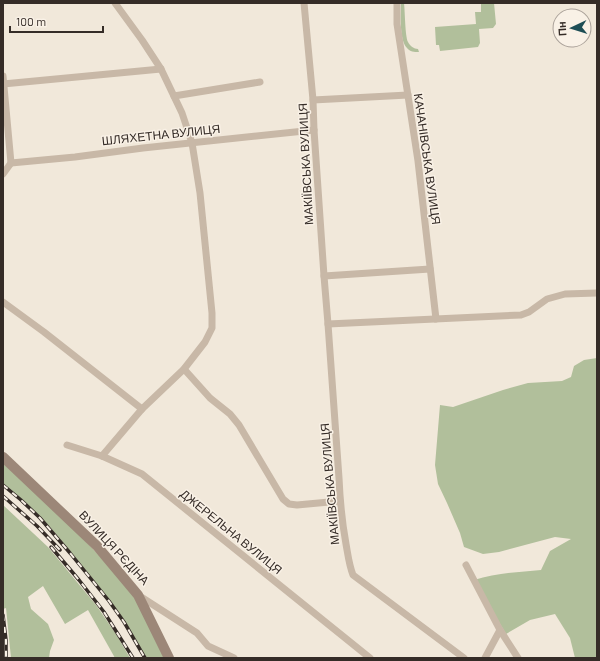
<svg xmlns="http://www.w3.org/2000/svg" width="600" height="661" font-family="Barlow,sans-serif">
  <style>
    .green { fill: #b1bf9b }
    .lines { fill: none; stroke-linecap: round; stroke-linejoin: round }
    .street { stroke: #c8b8a7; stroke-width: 7 }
    .secondary { stroke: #9c8778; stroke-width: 10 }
    .rail-casing { stroke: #352c27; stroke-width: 3.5 }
    .rail { stroke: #f9f1e6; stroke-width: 2; stroke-dasharray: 6; stroke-linecap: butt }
    .labels { text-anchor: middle; stroke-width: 3; stroke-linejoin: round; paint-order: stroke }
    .street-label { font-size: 12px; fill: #352c27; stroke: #f9f1e6 }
  </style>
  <rect width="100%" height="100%" fill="#f1e8da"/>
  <g class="green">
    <path d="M401,3H404C405,11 405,36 408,42C410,46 414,49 418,49L419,52C414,52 410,52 407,48C399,40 401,14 401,3Z"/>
    <path d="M481,3H494L496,24L493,28L479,29L480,43L478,47L440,51L439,45H436L435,27L476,24L475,12H481Z"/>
    <path d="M597,358V658H575L570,638L555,614L530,620L506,634L474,580C496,573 519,572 541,570L550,551L571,539L555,537L499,552L483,554L464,547L460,533L447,503L438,484L435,465L440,405L453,407L503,390L528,383L562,381L571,377L574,366L584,360Z"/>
    <path d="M3,463L74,529L136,595L166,658H146L124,620L80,563L50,527L3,484Z"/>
    <path d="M3,505L48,547L96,605L116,634L130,658H115L88,610L65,624L43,586L28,597L31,609L48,624L54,640L50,651L49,658H11L6,608L3,609Z"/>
  </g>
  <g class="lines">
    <g class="street">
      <path d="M304,3L313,100L314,130L324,276L328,324L339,478C340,501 342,522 346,544C348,555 349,565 353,575L464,658"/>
      <path d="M397,3V24L418,161L436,319"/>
      <path d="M3,76L11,163L3,174"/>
      <path d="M3,84L161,69"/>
      <path d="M174,96L260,82"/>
      <path d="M313,100L408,95"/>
      <path d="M11,163L75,157L143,148L314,130"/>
      <path d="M324,276L430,269"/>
      <path d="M3,302L44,332L142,409"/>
      <path d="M328,324L521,315L529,312L547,299L565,294L597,293"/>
      <path d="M184,369L210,398L230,414L239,425L283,499L289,504L297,505L340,501"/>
      <path d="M67,445L102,456L142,474L370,658"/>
      <path d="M102,456L142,409L184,369L205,342L212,328V313L200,193L192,143L182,113L161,69L142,40L115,3"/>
      <path d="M466,565L500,630L518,658"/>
      <path d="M138,595L197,633L208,646L234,658"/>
      <path d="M485,658L500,630"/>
    </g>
    <path class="secondary" d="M3,457L97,546L138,595L169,658"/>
    <g class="rail-casing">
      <g id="rail">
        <path d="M3,485L21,500L40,518L70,553L109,601L124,622L145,658"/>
        <path d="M3,496L37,526L60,550"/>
        <path d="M51,547L79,580L104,612L133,658"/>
        <path d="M3,615L6,640V658"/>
      </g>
    </g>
    <use href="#rail" class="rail"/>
  </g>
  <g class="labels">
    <g class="street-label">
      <text transform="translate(161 135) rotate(-6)" y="4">ШЛЯХЕТНА ВУЛИЦЯ</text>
      <text transform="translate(427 159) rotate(82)" y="4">КАЧАНІВСЬКА ВУЛИЦЯ</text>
      <text transform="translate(306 164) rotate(-93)" y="4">МАКІЇВСЬКА ВУЛИЦЯ</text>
      <text transform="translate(330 484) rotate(-95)" y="4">МАКІЇВСЬКА ВУЛИЦЯ</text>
      <text transform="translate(231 532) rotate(39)" y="4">ДЖЕРЕЛЬНА ВУЛИЦЯ</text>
      <text transform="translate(114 548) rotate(47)" y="4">ВУЛИЦЯ РЄДІНА</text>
    </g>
  </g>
  <rect width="600" height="661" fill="none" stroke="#352c27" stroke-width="8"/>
  <g transform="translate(572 28) rotate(266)"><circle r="19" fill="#f9f1e6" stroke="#aba29a"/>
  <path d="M0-3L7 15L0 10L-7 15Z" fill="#1e4e55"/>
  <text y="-6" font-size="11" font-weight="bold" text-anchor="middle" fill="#352c27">Пн</text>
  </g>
  <path d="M10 26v6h93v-6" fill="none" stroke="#352c27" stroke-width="2"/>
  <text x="16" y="26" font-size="12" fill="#352c27" stroke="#f9f1e6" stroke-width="3" paint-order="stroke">100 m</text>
</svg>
